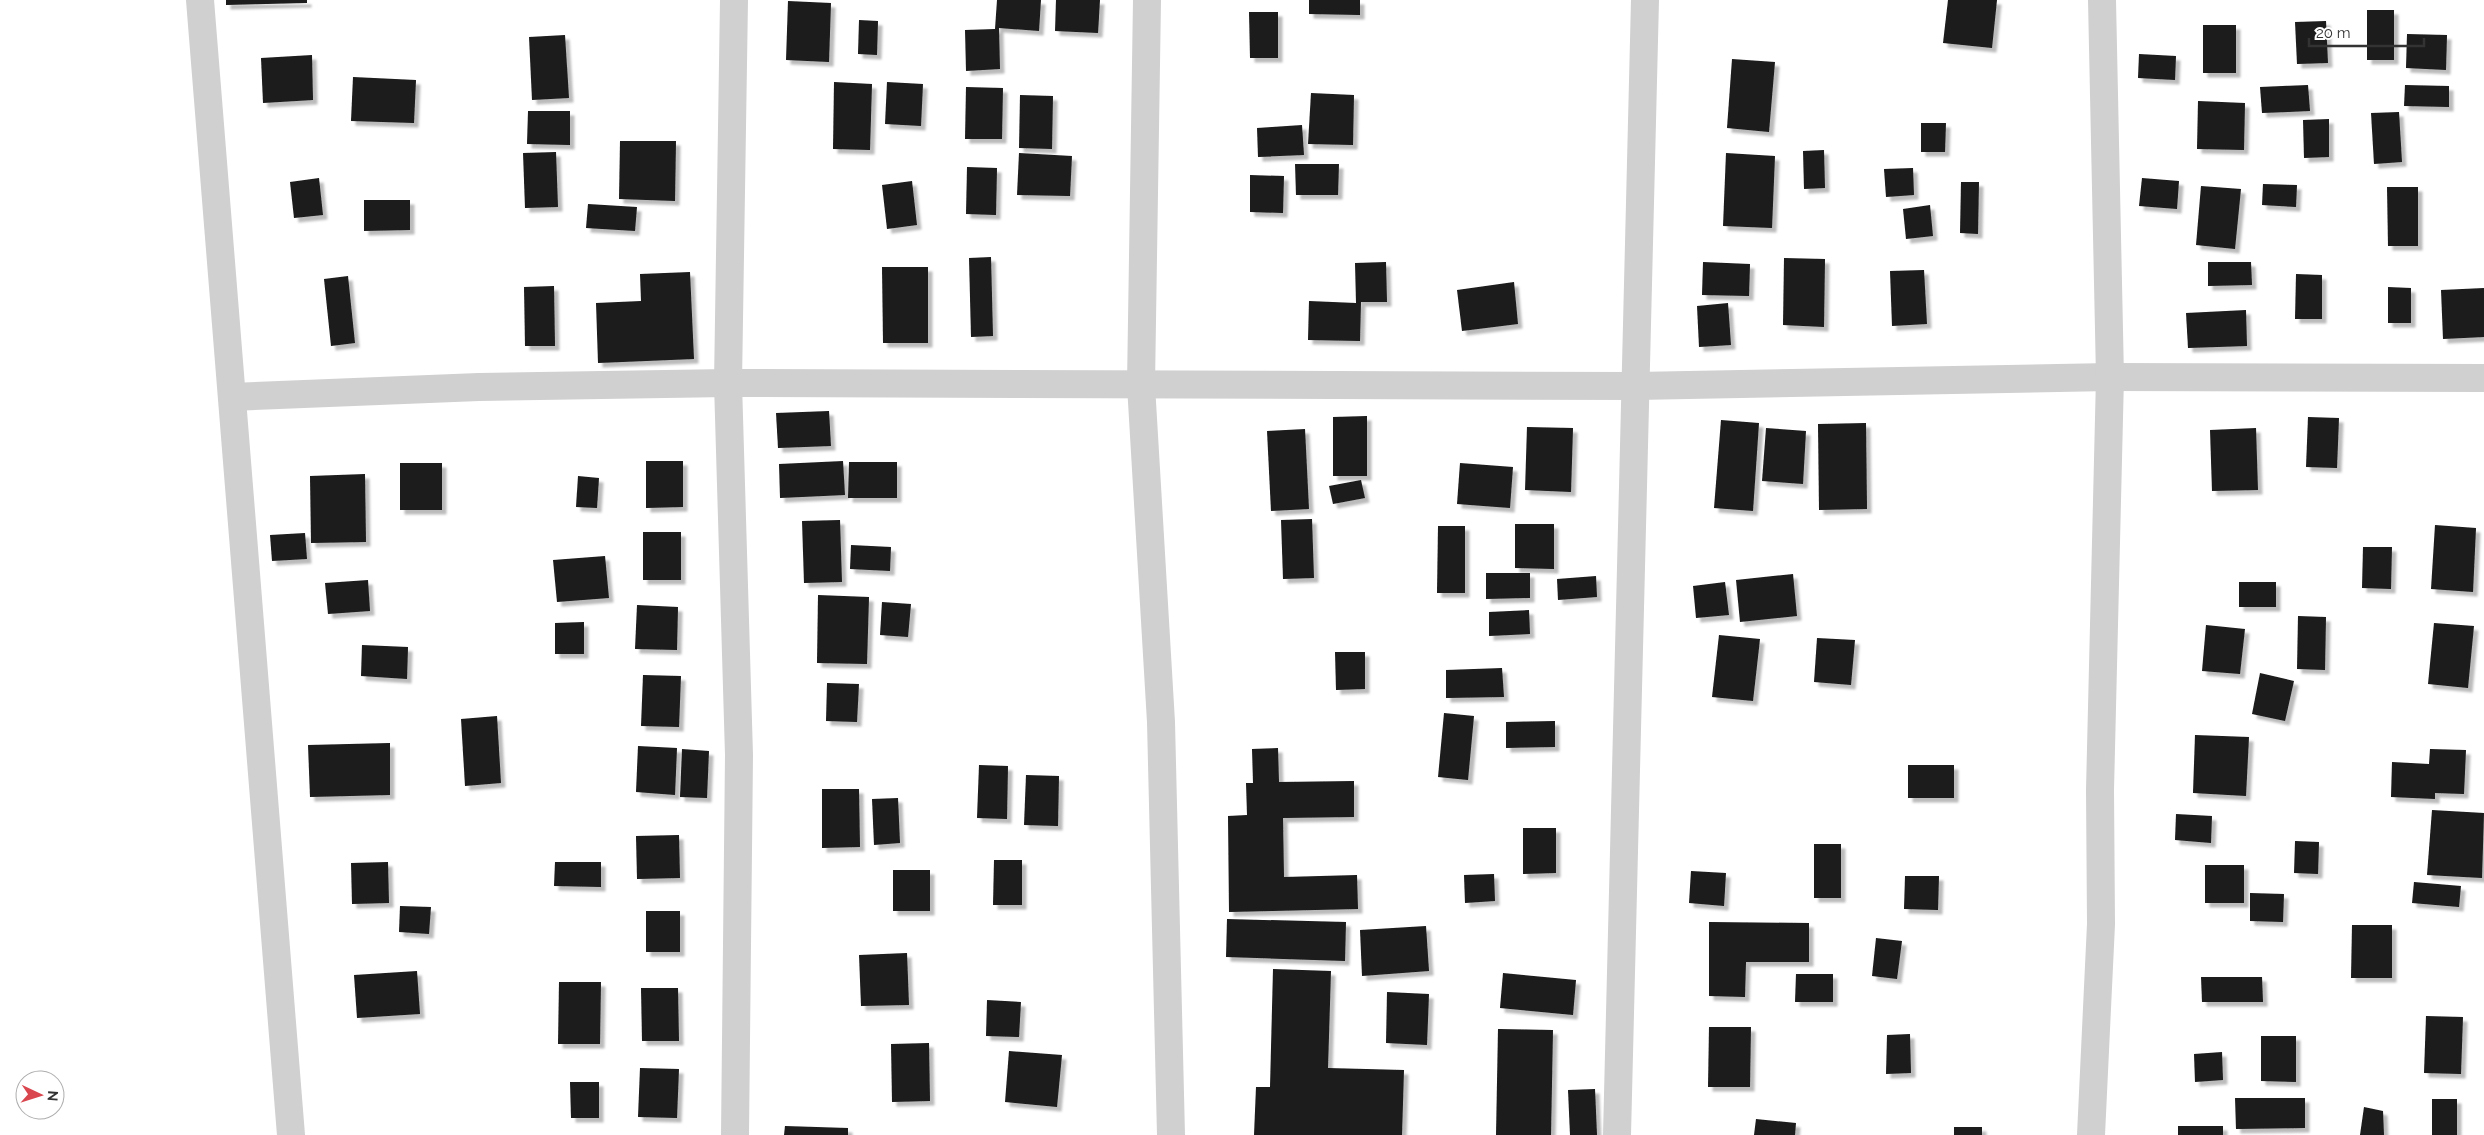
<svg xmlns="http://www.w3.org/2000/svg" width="2484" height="1135" font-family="Raleway,sans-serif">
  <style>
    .building { fill: #1a1a1a; filter: url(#shadow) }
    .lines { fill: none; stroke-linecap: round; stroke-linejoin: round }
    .minor { stroke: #d0d0d0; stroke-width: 28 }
    .tertiary { stroke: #d0d0d0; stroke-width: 28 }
  </style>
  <defs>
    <filter id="shadow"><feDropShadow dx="4.5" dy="4.5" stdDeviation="1" flood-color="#0004"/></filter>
  </defs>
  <rect width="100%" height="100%" fill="#fff"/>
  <g class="building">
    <path d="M226,0H307V3L226,5Z"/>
    <path d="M997,0H1041L1039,31L999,28L1000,69L966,71L965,30L995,29Z"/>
    <path d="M1056,0H1100L1098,33L1055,31Z"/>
    <path d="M1309,0H1360V15L1309,14Z"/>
    <path d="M1948,0H1997L1992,48L1943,43Z"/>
    <path d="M788,1L831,3L829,62L786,60Z"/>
    <rect x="2367" y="10" width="27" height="50"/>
    <path d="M1249,12H1278V58H1250Z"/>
    <path d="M859,20L878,21L877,55L858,54Z"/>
    <path d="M2326,21L2328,63L2297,64L2295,22Z"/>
    <rect x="2203" y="25" width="33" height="48"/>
    <path d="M2407,34L2447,35L2446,70L2406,68Z"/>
    <path d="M565,35L569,98L532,100L529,37Z"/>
    <path d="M2139,54L2176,56L2175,80L2138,78Z"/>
    <path d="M312,55L313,100L263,103L261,58Z"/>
    <path d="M1732,59L1775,62L1769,132L1727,128Z"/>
    <path d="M353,77L416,80L414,123L351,121Z"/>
    <path d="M834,82L872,84L870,150L833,149Z"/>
    <path d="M887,82L923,84L921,126L885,124Z"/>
    <path d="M2308,85L2310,111L2262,113L2260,87Z"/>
    <path d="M2405,85L2449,86V107L2404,106Z"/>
    <path d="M966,87L1003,88L1002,139H965Z"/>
    <path d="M1311,93L1354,95L1353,145L1308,144Z"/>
    <path d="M1020,95L1053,96L1052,149L1019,148Z"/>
    <path d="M2198,101L2245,103L2244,150L2197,149Z"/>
    <path d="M528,111H570V145L527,144Z"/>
    <path d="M2399,112L2402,162L2374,164L2371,113Z"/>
    <path d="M2329,119V157L2304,158L2303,120Z"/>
    <path d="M1921,123H1946L1945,152H1921Z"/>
    <path d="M1302,125L1304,155L1258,157L1257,128Z"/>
    <path d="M620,141H676L675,201L619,199Z"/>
    <path d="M1824,150L1825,188L1804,189L1803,151Z"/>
    <path d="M556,152L558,207L525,208L523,153Z"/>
    <path d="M1019,153L1072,156L1070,196L1017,195Z"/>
    <path d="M1726,153L1775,156L1772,228L1723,226Z"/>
    <path d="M1295,164H1339L1338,195H1296Z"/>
    <path d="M967,167L997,168L996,215L966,214Z"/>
    <path d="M1913,168L1914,195L1886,197L1884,169Z"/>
    <path d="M1250,175L1284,176L1283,213L1250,212Z"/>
    <path d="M319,178L323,215L294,218L290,182Z"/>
    <path d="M2142,178L2179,181L2177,209L2139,206Z"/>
    <path d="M912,181L917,225L887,229L882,185Z"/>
    <path d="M1961,182H1979L1978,234L1960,233Z"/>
    <path d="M2263,184L2297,185L2296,207L2262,205Z"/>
    <path d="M2201,186L2241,189L2235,249L2196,245Z"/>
    <path d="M2387,187H2418V246H2388Z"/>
    <path d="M364,200H410V230L364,231Z"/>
    <path d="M588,204L637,207L635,231L586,228Z"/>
    <path d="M1930,205L1933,236L1906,239L1903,209Z"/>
    <path d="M991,257L993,336L971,337L969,258Z"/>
    <path d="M1784,258L1825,259L1824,327L1783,325Z"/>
    <path d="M1386,262L1387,302H1361L1360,341L1308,340L1309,301L1356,303L1355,263Z"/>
    <path d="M1703,262L1750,264L1749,296L1702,295Z"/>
    <path d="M2208,262H2251L2252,285L2208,286Z"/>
    <path d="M882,267H928V343H883Z"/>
    <path d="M1924,270L1927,324L1892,326L1890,271Z"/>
    <path d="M690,272L694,359L598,363L596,303L641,301L640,274Z"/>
    <path d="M2296,274L2322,275V319H2295Z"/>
    <path d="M348,276L355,343L331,346L324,279Z"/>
    <path d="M1514,282L1518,324L1462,331L1457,290Z"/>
    <path d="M554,286L555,346H525L524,287Z"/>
    <path d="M2388,287L2411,288V323H2388Z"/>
    <path d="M2484,288V337L2443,339L2441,290Z"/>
    <path d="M1728,303L1731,345L1699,347L1697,306Z"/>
    <path d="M2246,310L2247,346L2188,348L2186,313Z"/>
    <path d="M829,411L831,446L778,448L776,413Z"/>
    <path d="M1367,416V476H1333V417Z"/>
    <path d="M2308,417L2339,418L2337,468L2306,467Z"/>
    <path d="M1721,420L1759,423L1753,511L1714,508Z"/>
    <path d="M1866,423L1867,509L1819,510L1818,424Z"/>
    <path d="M1527,427L1573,428L1571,492L1525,490Z"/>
    <path d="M1766,428L1806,431L1803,484L1762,481Z"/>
    <path d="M2256,428L2258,490L2212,491L2210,430Z"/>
    <path d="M1305,429L1309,509L1271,511L1267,431Z"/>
    <path d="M646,461H683V507L646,508Z"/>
    <path d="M843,461L845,495L780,498L779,464Z"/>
    <path d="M849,462H897V498H848Z"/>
    <rect x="400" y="463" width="42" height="47"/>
    <path d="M1460,463L1513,467L1510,508L1457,504Z"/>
    <path d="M365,474L366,542L311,543L310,476Z"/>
    <path d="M578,476L599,478L597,508L576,507Z"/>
    <path d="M1361,480L1365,498L1333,504L1329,486Z"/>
    <path d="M1312,519L1314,578L1283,579L1281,520Z"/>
    <path d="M840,520L842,582L804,583L802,521Z"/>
    <path d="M1515,524H1554V569L1515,568Z"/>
    <path d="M2435,525L2476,528L2473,592L2431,589Z"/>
    <path d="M1438,526H1465V593H1437Z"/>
    <rect x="643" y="532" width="38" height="48"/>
    <path d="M305,533L307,559L272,561L270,535Z"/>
    <path d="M851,545L891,547L890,571L850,569Z"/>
    <path d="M2363,547H2392L2391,589L2362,588Z"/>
    <path d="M605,556L609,598L557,602L553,560Z"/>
    <path d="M1486,573H1530V598L1486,599Z"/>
    <path d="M1793,574L1797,616L1740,622L1736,580Z"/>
    <path d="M1596,576L1597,597L1558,600L1557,579Z"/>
    <path d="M368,580L370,611L328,614L325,583Z"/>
    <path d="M1725,582L1729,615L1696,618L1693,586Z"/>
    <rect x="2239" y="582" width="37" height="25"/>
    <path d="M818,595L869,597L867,664L817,663Z"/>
    <path d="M882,602L911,604L908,637L880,635Z"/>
    <path d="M637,605L678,607L677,650L635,649Z"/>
    <path d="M1529,610L1530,634L1489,636V612Z"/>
    <path d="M2298,616L2326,617L2325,670L2297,669Z"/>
    <path d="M584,622V654H555V623Z"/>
    <path d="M2434,623L2474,626L2468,688L2428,684Z"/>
    <path d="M2206,625L2245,629L2240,674L2202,671Z"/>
    <path d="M1719,635L1760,639L1753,701L1712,697Z"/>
    <path d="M1817,638L1855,640L1851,685L1814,682Z"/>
    <path d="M362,645L408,647L407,679L361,676Z"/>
    <path d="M1335,652H1365V689L1336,690Z"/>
    <path d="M1502,668L1504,697L1446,698V670Z"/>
    <path d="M2260,673L2294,681L2285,721L2252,714Z"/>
    <path d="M643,675L681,676L679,727L641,726Z"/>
    <path d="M827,683L859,684L857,722L826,721Z"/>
    <path d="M1444,713L1474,716L1468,780L1438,777Z"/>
    <path d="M497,716L501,783L465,786L461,719Z"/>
    <path d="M1555,721V747L1506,748V722Z"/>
    <path d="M2195,735L2249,737L2246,796L2193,793Z"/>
    <path d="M390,743V795L310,797L308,745Z"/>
    <path d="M638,746L677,748L675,795L636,792Z"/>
    <path d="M1278,748L1279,782L1354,781V817L1283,818L1284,877L1357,875L1358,909L1229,912L1228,816L1247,815L1246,783H1253L1252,749Z"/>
    <path d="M682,749L709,751L707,798L680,797Z"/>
    <path d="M2430,749L2466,750L2464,794L2435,793V799L2391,797L2392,762L2429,764Z"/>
    <path d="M979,765L1008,766L1007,819L977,818Z"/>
    <rect x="1908" y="765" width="46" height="33"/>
    <path d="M1026,775L1059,776L1058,826L1024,825Z"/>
    <path d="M822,789H859L860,847L822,848Z"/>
    <path d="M898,798L900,843L874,845L872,799Z"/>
    <path d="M2432,810L2484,813L2482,878L2427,875Z"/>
    <path d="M2176,814L2212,816L2211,843L2175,840Z"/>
    <path d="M1523,828H1556V873L1523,874Z"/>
    <path d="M679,835L680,878L637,879L636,836Z"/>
    <path d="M2295,841L2319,842L2318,874L2294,873Z"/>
    <rect x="1814" y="844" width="27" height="54"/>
    <path d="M994,860H1022V905H993Z"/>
    <path d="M388,862L389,903L352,904L351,863Z"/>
    <path d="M555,862H601V887L554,886Z"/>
    <rect x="2205" y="865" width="39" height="38"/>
    <rect x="893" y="870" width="37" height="41"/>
    <path d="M1691,871L1726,873L1724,906L1689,903Z"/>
    <path d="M1494,874L1495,901L1465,903L1464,875Z"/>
    <path d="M1905,876H1939L1938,910L1904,909Z"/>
    <path d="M2414,882L2461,886L2459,907L2412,903Z"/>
    <path d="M2250,893L2284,894L2283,922L2250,921Z"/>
    <path d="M400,906L431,907L429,934L399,932Z"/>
    <rect x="646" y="911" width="34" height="41"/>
    <path d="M1227,919L1346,922L1345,961L1226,957Z"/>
    <path d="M1709,922L1809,923V962H1746L1745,997L1709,996Z"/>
    <path d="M2352,925H2392V978H2351Z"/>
    <path d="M1426,926L1429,971L1362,976L1360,930Z"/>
    <path d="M1876,938L1902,941L1897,979L1872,976Z"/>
    <path d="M907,953L909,1005L861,1006L859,955Z"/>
    <path d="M1273,969L1331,971L1328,1068L1404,1070L1402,1135H1254L1256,1087H1270Z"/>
    <path d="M417,971L420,1014L357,1018L354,975Z"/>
    <path d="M1503,973L1576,980L1573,1015L1500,1008Z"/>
    <path d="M1796,974H1833V1002H1795Z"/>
    <path d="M2201,977H2262L2263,1002H2202Z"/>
    <path d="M559,982H601L600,1044H558Z"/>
    <path d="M641,988H678L679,1041H642Z"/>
    <path d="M1387,992L1429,994L1427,1045L1386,1043Z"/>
    <path d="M987,1000L1021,1002L1019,1037L986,1036Z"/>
    <path d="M2426,1016L2463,1017L2461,1074L2424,1073Z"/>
    <path d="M1709,1027H1751L1750,1087H1708Z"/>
    <path d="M1498,1029L1553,1030L1551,1135H1496Z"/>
    <path d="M1910,1034L1911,1073L1886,1074L1887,1035Z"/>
    <path d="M2261,1036H2296V1082L2261,1081Z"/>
    <path d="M929,1043L930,1101L892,1102L891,1044Z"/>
    <path d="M1009,1051L1062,1055L1057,1107L1005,1102Z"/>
    <path d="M2222,1052L2223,1080L2195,1082L2194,1054Z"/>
    <path d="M640,1068L679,1069L677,1118L638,1117Z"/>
    <path d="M570,1082H599V1118H571Z"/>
    <path d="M1595,1089L1597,1135H1570L1568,1090Z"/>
    <path d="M2235,1098H2305V1128L2236,1129Z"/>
    <rect x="2432" y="1099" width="25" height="36"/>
    <path d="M2364,1107L2383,1111L2384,1135H2360Z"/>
    <path d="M1756,1119L1796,1123L1795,1135H1754Z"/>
    <path d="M785,1126L848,1128V1135H784Z"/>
    <rect x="2178" y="1126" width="45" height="9"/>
    <rect x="1954" y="1127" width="28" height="8"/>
  </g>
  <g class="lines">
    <g class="minor">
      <path d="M734,0L728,383L739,755L735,1135"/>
      <path d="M1147,0L1141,385L1161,722L1171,1135"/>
      <path d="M232,397L479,387L728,383L1636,386L2110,377L2484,378"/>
      <path d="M1617,1135C1625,757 1637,378 1645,0"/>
      <path d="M2091,1135L2101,924L2100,790L2110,377L2102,0"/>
    </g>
    <path class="tertiary" d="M200,0L291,1135"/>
  </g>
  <g transform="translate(40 1095) rotate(94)"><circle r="24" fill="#ffffff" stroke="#adadad"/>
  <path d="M0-4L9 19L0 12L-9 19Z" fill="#d9464e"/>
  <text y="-8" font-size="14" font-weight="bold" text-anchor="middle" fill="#333333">N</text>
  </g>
  <path d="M2309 38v8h115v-8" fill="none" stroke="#333333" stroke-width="2.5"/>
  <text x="2316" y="38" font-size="15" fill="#333333" stroke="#ffffff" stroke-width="4" paint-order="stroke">20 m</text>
</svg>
